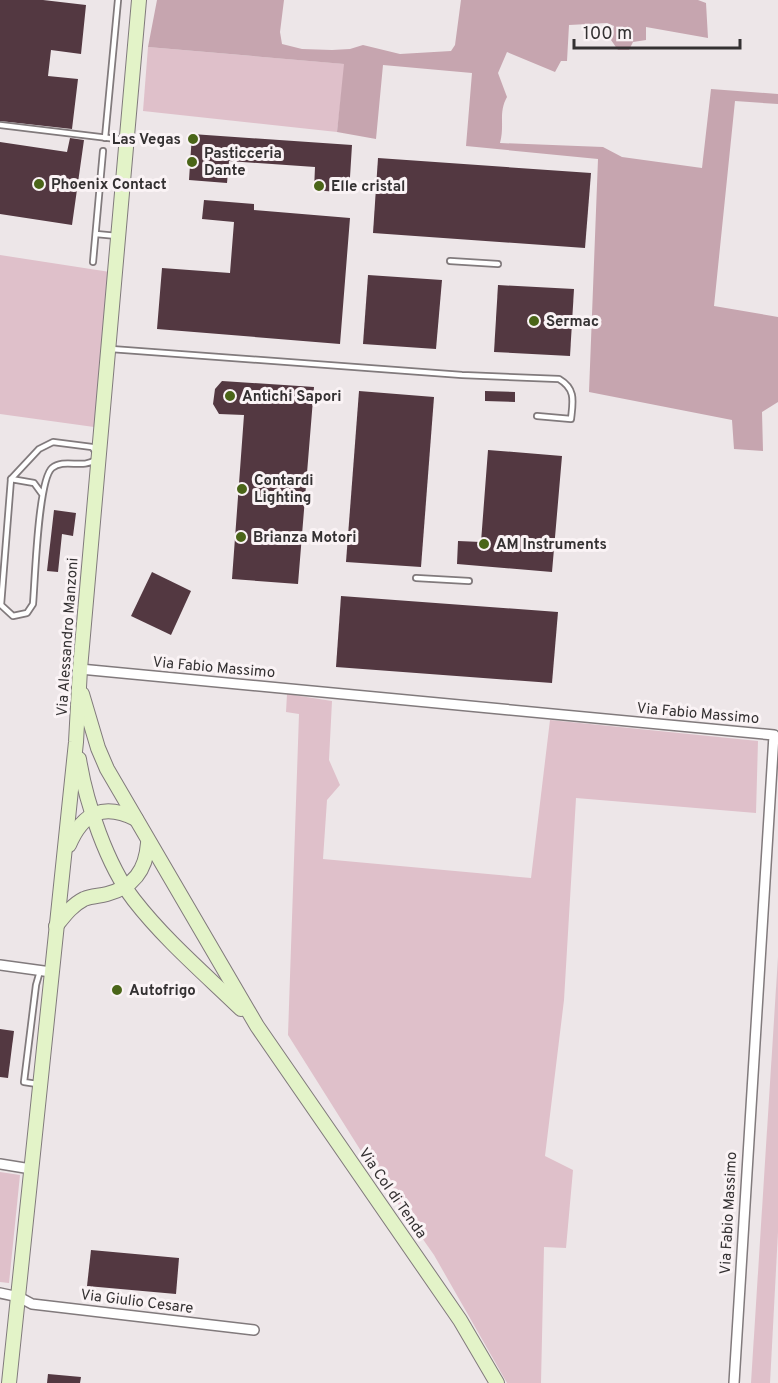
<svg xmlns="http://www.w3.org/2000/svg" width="778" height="1383" font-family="Overpass,sans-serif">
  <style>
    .green { fill: #dfc0ca }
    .forest { fill: #c6a5af }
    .building { fill: #533841 }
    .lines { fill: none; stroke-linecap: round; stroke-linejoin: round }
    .lane-casing { stroke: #817a7c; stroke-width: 8 }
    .street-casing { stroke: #817a7c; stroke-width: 12 }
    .secondary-casing { stroke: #817a7c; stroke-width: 16 }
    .lane { stroke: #fff; stroke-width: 4.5 }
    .street { stroke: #fff; stroke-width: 9 }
    .secondary { stroke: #e3f3c8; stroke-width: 14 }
    .poi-dot { fill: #4a6518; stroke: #faf3f5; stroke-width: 2 }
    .labels { text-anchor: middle; stroke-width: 6; stroke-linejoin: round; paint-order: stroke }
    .poi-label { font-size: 15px; font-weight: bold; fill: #343132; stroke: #faf3f5; text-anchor: start }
    .street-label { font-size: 15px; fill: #343132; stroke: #faf3f5 }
  </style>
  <rect width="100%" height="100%" fill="#ede6e8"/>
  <g class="green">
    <path d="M148,47L345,64L337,132L143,111Z"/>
    <path d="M0,255L110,272L94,427L0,414Z"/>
    <path d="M287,694L332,701L329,760L340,785L327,800L323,859L531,878L550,720L758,741L756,813L576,798L564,1000L545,1156L573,1170L566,1248L544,1247L541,1383H507L434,1255L361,1151L288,1035L299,714L286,712Z"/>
    <path d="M778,957V1232L770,1383H751Z"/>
    <path d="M0,1172L20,1175L9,1283L0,1282Z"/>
  </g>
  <path class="forest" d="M157,0H284L280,32L282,44L302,49L332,50L350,49L363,45L400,54L451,51L455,45L461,0H698L706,3L708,38L646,27V40L633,42L629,50H618L611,40L614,26L607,23L569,25L567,61H561L555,72L507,52L498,73L507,97C498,113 505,125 500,143L603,147L622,157L702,168L711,89L778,94V104L735,101L714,306L778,317V402L762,412L763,451L734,449L732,420L589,392L598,159L466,146L472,73L383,65L376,139L337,132L344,64L148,47Z"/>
  <g class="building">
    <path d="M0,0H43L86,5L81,54L51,50L48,76L78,79L72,129L0,121Z"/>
    <path d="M192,134L352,145L349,193L314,190L315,167L229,161L227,183L189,180Z"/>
    <path d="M70,138L84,140L72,225L0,214V142L67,152Z"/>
    <path d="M378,158L591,173L585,248L373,233Z"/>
    <path d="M204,200L254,204V210L350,218L340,344L157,329L162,268L230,273L234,222L202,219Z"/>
    <path d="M368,275L442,280L436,349L363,344Z"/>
    <path d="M498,285L574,289L570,356L494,352Z"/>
    <path d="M222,381L314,387L298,584L232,579L244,415L219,414L213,404L215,389Z"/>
    <path d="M359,391L434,397L421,567L346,562Z"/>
    <path d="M485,391L515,392V402L485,401Z"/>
    <path d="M488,450L562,456L552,572L457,564L458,541L481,542Z"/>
    <path d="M54,510L76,513L73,536L62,534L58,572L47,571Z"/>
    <path d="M152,572L191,591L171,635L131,616Z"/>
    <path d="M341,596L558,612L552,683L336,667Z"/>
    <path d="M0,1029L14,1031L8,1078L0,1077Z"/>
    <path d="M91,1250L179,1258L176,1294L87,1286Z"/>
    <path d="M48,1374L81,1377L80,1383H47Z"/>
  </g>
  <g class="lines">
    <g class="lane-casing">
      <g id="lane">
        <path d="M0,125L125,140"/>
        <path d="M105,138L118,0"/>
        <path d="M96,234L117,236"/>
        <path d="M450,261L498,264"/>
        <path d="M93,262L103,151"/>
        <path d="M111,349L462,375L559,379C576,389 573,401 571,419L537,416"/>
        <path d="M11,479L39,449L53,442L92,447L95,451"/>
        <path d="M42,494L34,483L11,479L1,605L13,616L27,613L33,604C35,581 38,480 52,468C64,458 83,469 95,460"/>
        <path d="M416,578L469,581"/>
        <path d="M37,1084L24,1082L36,985L40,971"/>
      </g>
    </g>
    <g class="street-casing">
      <g id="street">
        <path d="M80,669L774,735L734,1383"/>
        <path d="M0,965L51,972"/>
        <path d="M0,1164L31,1169"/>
        <path d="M0,1293L19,1297L32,1304L254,1330"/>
      </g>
    </g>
    <g class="secondary-casing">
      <g id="secondary">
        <path d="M82,694L98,748L107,769L257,1026L460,1320L497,1383"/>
        <path d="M79,759C86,803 107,865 134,900C165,940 205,974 241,1009"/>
        <path d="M69,845C83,812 104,803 136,819"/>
        <path d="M56,926C64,916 72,905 84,899C91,896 99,896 107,894C134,887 146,870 148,843"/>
        <path d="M9,1383L76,742L80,669L139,0"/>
      </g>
    </g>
    <use href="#lane" class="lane"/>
    <use href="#street" class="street"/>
    <use href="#secondary" class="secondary"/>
  </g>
  <g class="poi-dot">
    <circle cx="193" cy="139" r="6"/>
    <circle cx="192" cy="162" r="6"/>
    <circle cx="39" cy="184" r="6"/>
    <circle cx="319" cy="186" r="6"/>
    <circle cx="534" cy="321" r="6"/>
    <circle cx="230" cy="396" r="6"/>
    <circle cx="242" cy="489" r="6"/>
    <circle cx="241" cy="537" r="6"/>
    <circle cx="484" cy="544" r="6"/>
    <circle cx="117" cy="990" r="6"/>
  </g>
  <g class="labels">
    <g class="poi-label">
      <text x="181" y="144" text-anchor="end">Las Vegas</text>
      <text x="204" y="158">Pasticceria<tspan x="204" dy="17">Dante</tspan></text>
      <text x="51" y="189">Phoenix Contact</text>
      <text x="331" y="191">Elle cristal</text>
      <text x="546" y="326">Sermac</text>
      <text x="242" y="401">Antichi Sapori</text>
      <text x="254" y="485">Contardi<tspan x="254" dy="17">Lighting</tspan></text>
      <text x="253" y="542">Brianza Motori</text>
      <text x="496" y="549">AM Instruments</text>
      <text x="129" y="995">Autofrigo</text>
    </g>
    <g class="street-label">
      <text transform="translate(67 637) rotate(-86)" y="5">Via Alessandro Manzoni</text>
      <text transform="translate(214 667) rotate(5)" y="5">Via Fabio Massimo</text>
      <text transform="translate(698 713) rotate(5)" y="5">Via Fabio Massimo</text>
      <text transform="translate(393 1193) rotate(55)" y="5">Via Col di Tenda</text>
      <text transform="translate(728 1213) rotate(-87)" y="5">Via Fabio Massimo</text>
      <text transform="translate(137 1301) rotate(7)" y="5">Via Giulio Cesare</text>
    </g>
  </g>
  <path d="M574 39v9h166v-9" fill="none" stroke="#343132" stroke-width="3"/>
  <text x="583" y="39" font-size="18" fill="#343132" stroke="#faf3f5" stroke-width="4.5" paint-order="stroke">100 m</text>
</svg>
